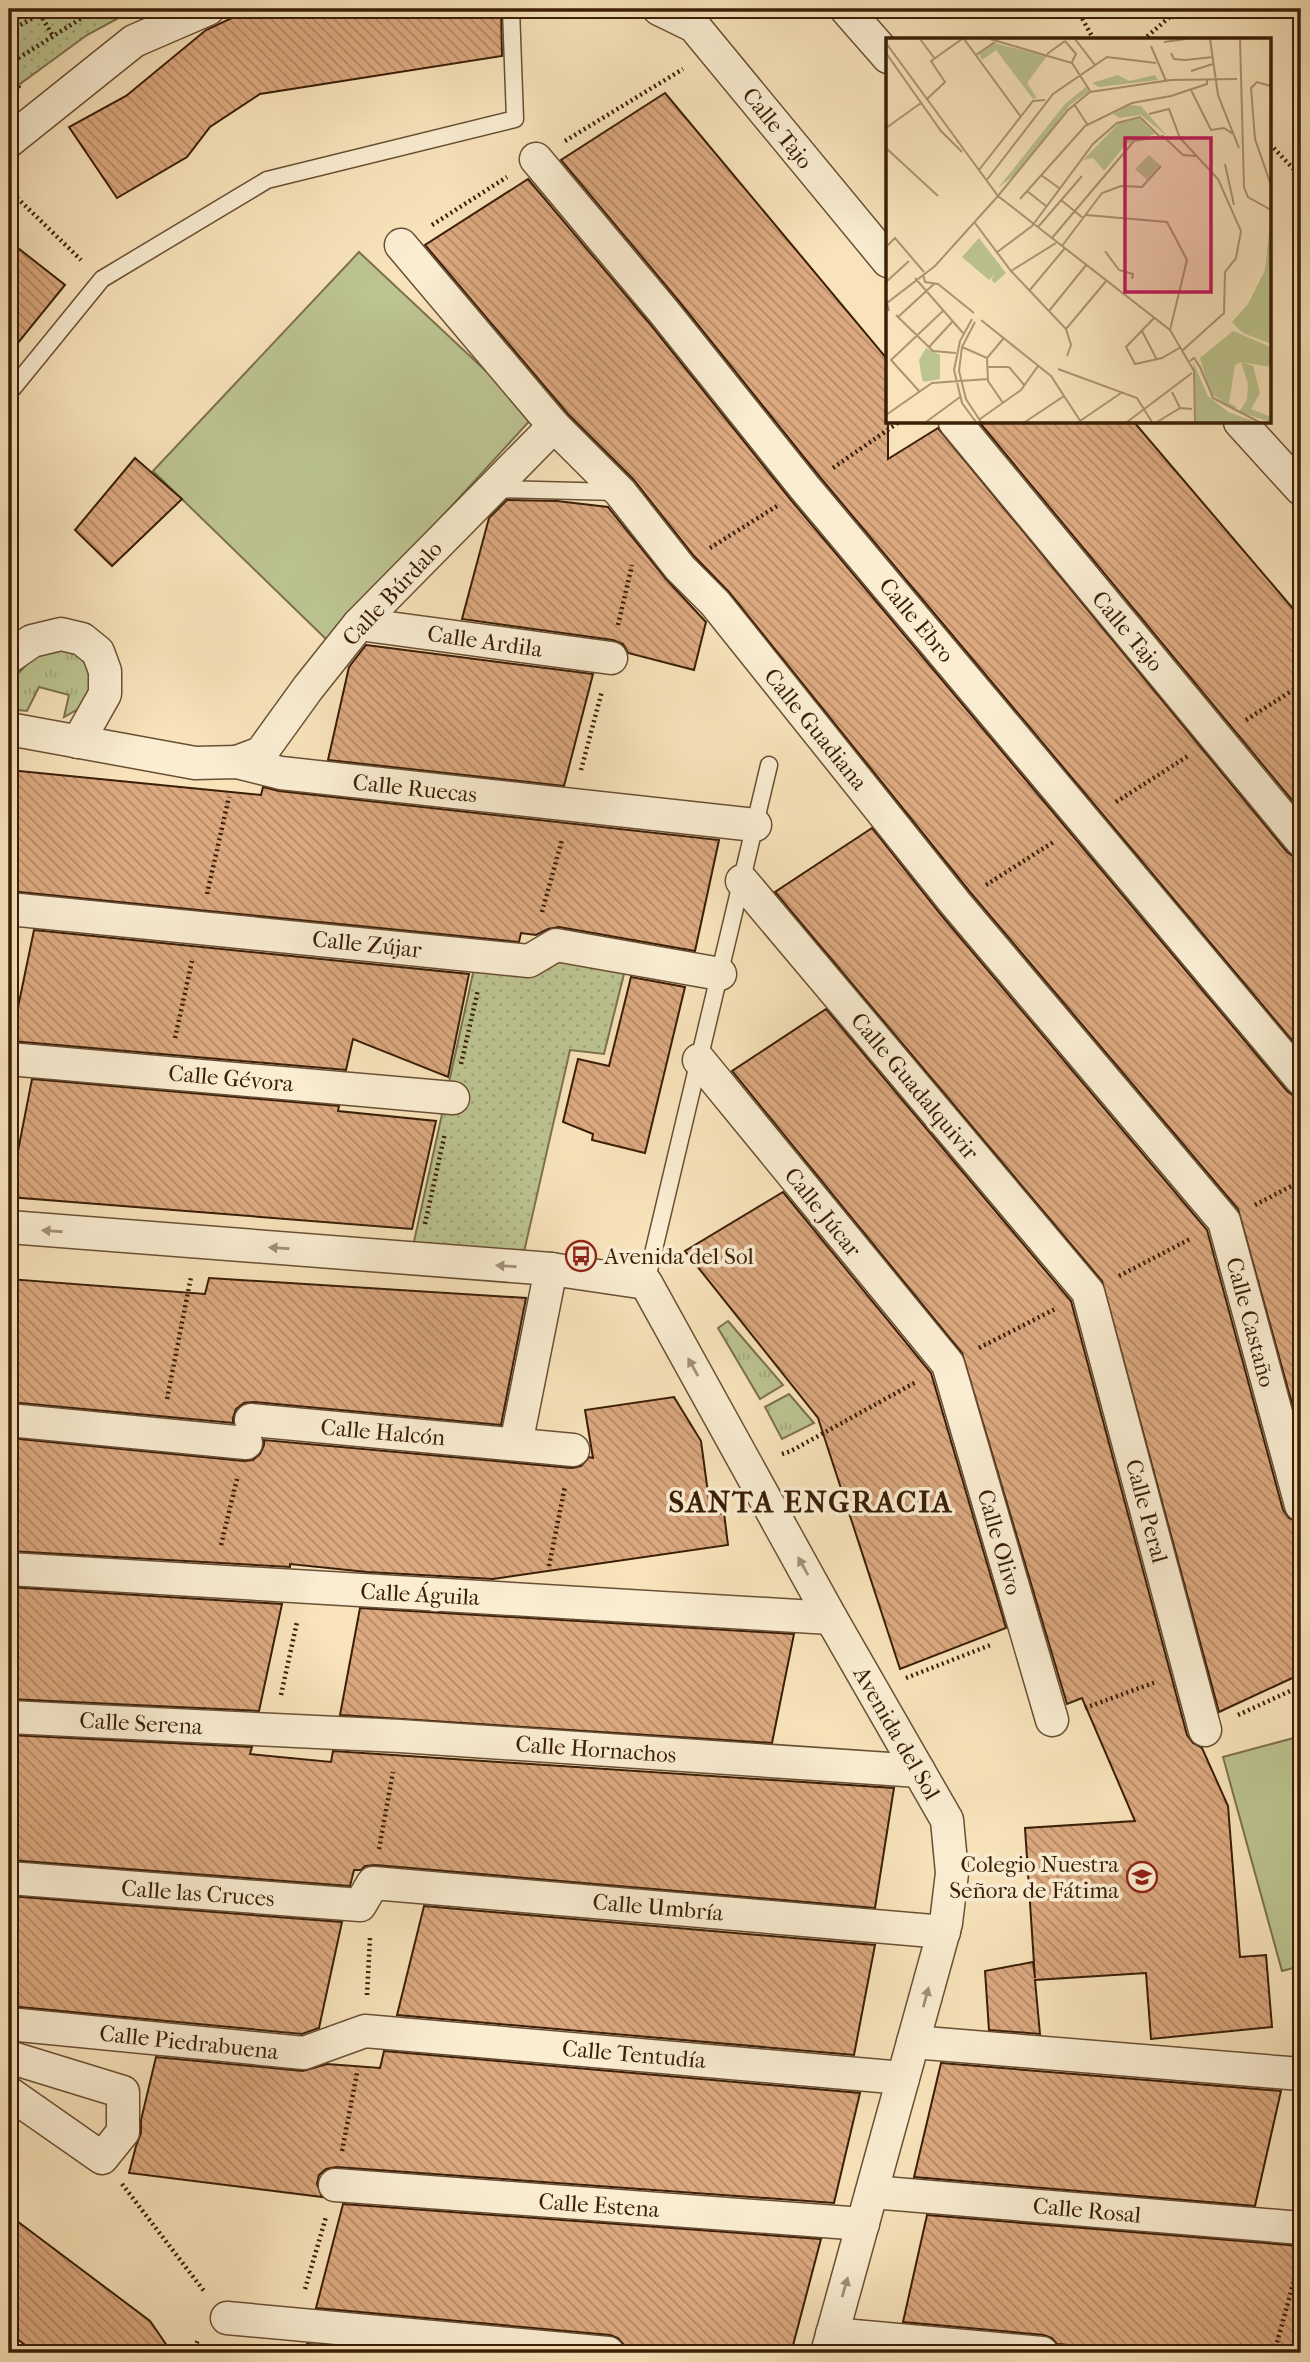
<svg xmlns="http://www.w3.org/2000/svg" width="1310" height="2362" font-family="'IM FELL French Canon',serif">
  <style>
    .grass { fill: url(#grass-tufts); stroke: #7c714c; stroke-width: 2 }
    .park { fill: url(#park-dots); stroke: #7c714c; stroke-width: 2 }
    .pitch { fill: #bcc490; stroke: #7c714c; stroke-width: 2 }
    .building { fill: url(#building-back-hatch); stroke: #3b1e07; stroke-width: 2 }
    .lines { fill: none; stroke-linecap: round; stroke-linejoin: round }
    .lane-casing { stroke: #6a4f34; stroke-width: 19 }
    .street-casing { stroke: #6a4f34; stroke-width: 35 }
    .path { stroke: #3b1e07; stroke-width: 4.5; stroke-dasharray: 2 3.5; stroke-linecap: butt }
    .lane { stroke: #faedd2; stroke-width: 16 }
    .street { stroke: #faedd2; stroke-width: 32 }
    .oneway { fill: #a49077 }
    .labels { text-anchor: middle; stroke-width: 7; stroke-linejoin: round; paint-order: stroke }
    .street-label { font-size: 23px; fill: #3b1e07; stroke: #faedd2 }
    .poi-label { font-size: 23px; fill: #3b1e07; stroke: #faedd2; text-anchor: start }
    .district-label { font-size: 30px; font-weight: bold; letter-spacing: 2px; fill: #3b1e07; stroke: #faedd2 }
    .inset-road { fill: none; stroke: #ac9472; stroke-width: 2 }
    .view { fill: #c2185b; fill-opacity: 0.15; stroke: #c2185b; stroke-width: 3.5 }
    .inset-edge { fill: none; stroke: #3b1e07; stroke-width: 3.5 }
  </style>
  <defs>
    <pattern id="grass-tufts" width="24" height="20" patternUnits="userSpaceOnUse" patternTransform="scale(1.75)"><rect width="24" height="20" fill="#bcc490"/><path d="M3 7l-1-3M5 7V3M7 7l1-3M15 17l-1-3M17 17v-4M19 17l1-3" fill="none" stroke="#a2a87b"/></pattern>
    <pattern id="park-dots" width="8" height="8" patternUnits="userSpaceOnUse" patternTransform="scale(1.75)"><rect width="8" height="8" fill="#bcc490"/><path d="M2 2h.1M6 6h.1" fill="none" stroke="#a2a87b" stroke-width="1.8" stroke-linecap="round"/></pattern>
    <pattern id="building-back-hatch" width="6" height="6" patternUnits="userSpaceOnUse" patternTransform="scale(1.75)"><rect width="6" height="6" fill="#dca980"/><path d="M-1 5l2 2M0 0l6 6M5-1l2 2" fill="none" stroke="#b48967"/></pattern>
  </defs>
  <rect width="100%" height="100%" fill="#f8e3ba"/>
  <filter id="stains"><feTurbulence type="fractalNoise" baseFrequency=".00286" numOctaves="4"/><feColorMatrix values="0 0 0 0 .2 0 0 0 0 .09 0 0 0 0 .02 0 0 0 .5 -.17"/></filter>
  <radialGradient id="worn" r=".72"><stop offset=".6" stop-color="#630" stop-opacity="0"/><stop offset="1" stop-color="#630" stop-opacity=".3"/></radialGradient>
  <g class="grass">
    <path d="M64,650L88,658L96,674L87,704L64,717L69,695L39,687L27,711L9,709V683L35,656Z"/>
    <path d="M728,1321L783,1385L760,1399L718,1328Z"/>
    <path d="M789,1394L814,1423L782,1439L765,1407Z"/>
  </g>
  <g class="park">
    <path d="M9,9H135L87,35L9,92Z"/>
    <path d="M479,946L625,970L604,1054L570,1050L524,1252L413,1246Z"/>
  </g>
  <g class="pitch">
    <path d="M359,252L534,416L328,641L153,471Z"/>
    <path d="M1301,1736V1966L1282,1971L1223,1757Z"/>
  </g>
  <g class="building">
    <path d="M251,9H501L502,56L260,94L210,127L187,157L117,198L69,127L126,96L206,30Z"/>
    <path d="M665,93L888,360V459L938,428L1287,852L1294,857L1301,858V1051L819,476L678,300L561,160Z"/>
    <path d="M528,179L650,324L791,500L1287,1091L1294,1096L1301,1097V1436L1238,1209L970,892L729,592L694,556L633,479L568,414L425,245Z"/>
    <path d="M9,241L65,285L9,354Z"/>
    <path d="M979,422H1134L1301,618V811Z"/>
    <path d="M135,458L182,499L112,566L75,530Z"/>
    <path d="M507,500L557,501L608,507L666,579L706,622L694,670L628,653L623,644L613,640L462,619L489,518Z"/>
    <path d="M366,645L593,674L564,786L328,760L349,667Z"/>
    <path d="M9,770L261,795L263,787L279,791L719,840L695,951L559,927L548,929L536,935L521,933L519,942L9,891Z"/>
    <path d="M872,828L942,916L1207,1230L1283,1510L1289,1518L1301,1523V1674L1219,1712L1102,1281L775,892Z"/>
    <path d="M34,930L469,974L448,1077L353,1039L346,1070L11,1041Z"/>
    <path d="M631,977L685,987L645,1153L592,1140L593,1134L563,1122L578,1059L609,1066Z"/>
    <path d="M826,1009L1071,1301L1187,1735L1193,1743L1202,1748L1228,1806L1240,1957L1266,1955L1272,2027L1151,2039L1146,1973L1035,1980L1040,2034L989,2030L985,1971L1033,1962L1035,1978L1025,1828L1135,1821L1082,1698L1067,1704L962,1353L732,1071Z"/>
    <path d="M32,1079L339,1106L338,1111L436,1121L412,1229L9,1197Z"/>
    <path d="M783,1192L931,1373L1006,1628L900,1669L818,1418L685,1251Z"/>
    <path d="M209,1278L526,1298L501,1425L253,1402L244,1403L236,1409L233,1418V1423L9,1402V1279L205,1294Z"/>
    <path d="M674,1397L701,1441L711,1515L724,1513L728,1545L493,1579L367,1572L290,1564V1567L9,1551V1438L244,1461L253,1460L260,1454L264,1445V1440L572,1468L581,1466L589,1457L593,1458L585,1410Z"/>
    <path d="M9,1587L282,1604L259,1711L9,1699Z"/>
    <path d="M360,1608L794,1634L772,1743L340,1715Z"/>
    <path d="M9,1735L252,1747L250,1754L331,1762L333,1751L894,1788L875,1908L375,1865L365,1866L361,1870H354L350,1886L9,1860Z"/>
    <path d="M9,1896L342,1922L319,2028L302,2034L9,2006Z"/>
    <path d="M424,1906L875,1945L854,2055L397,2015Z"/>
    <path d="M384,2051L860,2093L834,2203L336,2167L326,2169L319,2175L317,2184L322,2197L129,2173L136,2146L141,2133V2120L156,2057L303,2071L327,2064L380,2068Z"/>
    <path d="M941,2063L1281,2091L1255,2206L914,2177Z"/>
    <path d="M343,2204L821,2239L791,2353H716L624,2345L618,2338L610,2335L316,2308Z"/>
    <path d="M9,2215L150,2321L172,2353H36L9,2333Z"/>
    <path d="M927,2215L1301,2246V2353H1157L1057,2344L1052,2338L1044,2335L903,2322Z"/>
    <path d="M307,2344L410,2353H305Z"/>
  </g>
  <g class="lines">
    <g class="lane-casing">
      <g id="lane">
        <path d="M9,393L102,279L267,180L515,119L511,9"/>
        <path d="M493,489L618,492"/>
        <path d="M646,1283L769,765"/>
      </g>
    </g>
    <g class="street-casing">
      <g id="street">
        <path d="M659,9L694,26L888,261"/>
        <path d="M846,9L888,57"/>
        <path d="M9,141L134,41L208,9"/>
        <path d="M536,159L664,312L805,488L1301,1079"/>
        <path d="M401,245L554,426L620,492L680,568L715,603L956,904L1224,1221L1301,1505"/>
        <path d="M955,422L1301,840"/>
        <path d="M1240,422L1301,489"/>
        <path d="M359,624L611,658"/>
        <path d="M9,657L32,641L61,634L82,639L98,652L105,671V694L78,742"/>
        <path d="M9,729L195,763L237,762L281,773L755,825"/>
        <path d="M237,762L261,753L308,688L359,624L554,426"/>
        <path d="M742,881L1088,1292L1205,1730"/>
        <path d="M9,909L529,961L556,945L720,974"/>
        <path d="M9,1059L453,1098"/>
        <path d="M699,1060L948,1364L1052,1720"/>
        <path d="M9,1227L551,1269L646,1283L831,1618L947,1820L952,1873L946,1923L827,2353"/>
        <path d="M9,1420L246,1443"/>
        <path d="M251,1420L573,1450"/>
        <path d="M516,1444L551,1269"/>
        <path d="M9,1569L831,1618"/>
        <path d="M9,1717L400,1736L919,1771"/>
        <path d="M9,1878L360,1905L373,1883L944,1932"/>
        <path d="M9,2024L304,2053L365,2031L903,2078"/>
        <path d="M913,2042L1301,2074"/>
        <path d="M9,2057L123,2092V2132L102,2158L9,2093"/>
        <path d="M335,2185L863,2224"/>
        <path d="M872,2192L1301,2228"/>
        <path d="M227,2318L608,2353"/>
        <path d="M832,2334L1042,2353"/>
      </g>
    </g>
    <g class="path">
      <path d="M1077,9L1094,40"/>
      <path d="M9,22L13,29L40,14L53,36"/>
      <path d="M1143,40L1179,9"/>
      <path d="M9,64L96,9"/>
      <path d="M9,73L20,89"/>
      <path d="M565,141L683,69"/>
      <path d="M1270,144L1301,177"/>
      <path d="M9,190L81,260"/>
      <path d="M432,225L507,177"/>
      <path d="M833,468L899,422"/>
      <path d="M710,548L777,506"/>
      <path d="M618,625L632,565"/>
      <path d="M1246,720L1301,685"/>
      <path d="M581,770L602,691"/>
      <path d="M1116,802L1188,756"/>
      <path d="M986,885L1055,841"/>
      <path d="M207,894L229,797"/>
      <path d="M542,912L562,840"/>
      <path d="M9,965L13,945"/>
      <path d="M175,1038L192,961"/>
      <path d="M461,1064L478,990"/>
      <path d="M1255,1205L1301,1181"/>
      <path d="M425,1224L445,1133"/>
      <path d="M1119,1276L1192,1238"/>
      <path d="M979,1348L1055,1309"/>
      <path d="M167,1399L191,1277"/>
      <path d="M782,1454L791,1451L916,1382"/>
      <path d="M221,1545L237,1479"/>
      <path d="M549,1566L565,1486"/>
      <path d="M906,1678L993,1644"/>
      <path d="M281,1695L297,1622"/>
      <path d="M1085,1708L1156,1682"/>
      <path d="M1238,1715L1301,1686"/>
      <path d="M379,1849L393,1772"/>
      <path d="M367,1995L370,1938"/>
      <path d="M342,2151L357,2073"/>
      <path d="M122,2184L204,2291"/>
      <path d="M305,2289L326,2217"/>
      <path d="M192,2353L199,2338"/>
      <path d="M1274,2353L1299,2263"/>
    </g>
    <use href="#lane" class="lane"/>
    <use href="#street" class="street"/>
  </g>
  <defs><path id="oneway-solid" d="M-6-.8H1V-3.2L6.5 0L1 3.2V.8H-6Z" transform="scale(1.75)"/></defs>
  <g class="oneway">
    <use href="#oneway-solid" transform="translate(52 1231) rotate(-176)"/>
    <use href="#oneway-solid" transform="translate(279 1248) rotate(-176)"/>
    <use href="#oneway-solid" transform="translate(506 1266) rotate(-176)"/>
    <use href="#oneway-solid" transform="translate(693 1367) rotate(-119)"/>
    <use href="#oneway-solid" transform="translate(803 1566) rotate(-119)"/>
    <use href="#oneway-solid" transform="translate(926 1997) rotate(-75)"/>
    <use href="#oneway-solid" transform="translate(845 2287) rotate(-74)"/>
  </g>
  <defs>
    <g id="bus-ring" transform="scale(1.575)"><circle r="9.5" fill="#faedd2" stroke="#8f2418" stroke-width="1.5"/><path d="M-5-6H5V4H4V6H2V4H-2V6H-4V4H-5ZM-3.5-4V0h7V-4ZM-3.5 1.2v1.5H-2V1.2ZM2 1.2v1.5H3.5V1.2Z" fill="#8f2418"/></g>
    <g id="school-ring" transform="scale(1.575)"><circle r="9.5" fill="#faedd2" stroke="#8f2418" stroke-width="1.5"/><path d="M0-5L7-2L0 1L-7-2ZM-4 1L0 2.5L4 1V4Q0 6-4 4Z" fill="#8f2418"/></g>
  </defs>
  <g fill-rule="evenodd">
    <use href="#bus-ring" x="581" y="1256"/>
    <use href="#school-ring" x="1142" y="1877"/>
  </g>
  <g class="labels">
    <g class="street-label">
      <text transform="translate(778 128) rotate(51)" y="8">Calle Tajo</text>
      <text transform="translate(392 593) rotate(-47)" y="8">Calle Búrdalo</text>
      <text transform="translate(917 620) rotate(50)" y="8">Calle Ebro</text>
      <text transform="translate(1128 631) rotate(50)" y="8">Calle Tajo</text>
      <text transform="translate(485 641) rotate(8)" y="8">Calle Ardila</text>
      <text transform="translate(816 729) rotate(51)" y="8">Calle Guadiana</text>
      <text transform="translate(415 788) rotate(6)" y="8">Calle Ruecas</text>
      <text transform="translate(367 944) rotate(6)" y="8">Calle Zújar</text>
      <text transform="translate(231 1078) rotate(5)" y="8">Calle Gévora</text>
      <text transform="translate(915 1086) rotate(50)" y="8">Calle Guadalquivir</text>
      <text transform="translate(823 1212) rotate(51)" y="8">Calle Júcar</text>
      <text transform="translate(1251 1322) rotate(75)" y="8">Calle Castaño</text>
      <text transform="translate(383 1432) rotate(5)" y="8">Calle Halcón</text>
      <text transform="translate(1147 1511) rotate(75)" y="8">Calle Peral</text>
      <text transform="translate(1000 1542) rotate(74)" y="8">Calle Olivo</text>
      <text transform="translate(420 1594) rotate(3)" y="8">Calle Águila</text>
      <text transform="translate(141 1723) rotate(3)" y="8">Calle Serena</text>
      <text transform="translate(897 1733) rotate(60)" y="8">Avenida del Sol</text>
      <text transform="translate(596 1749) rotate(4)" y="8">Calle Hornachos</text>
      <text transform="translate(198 1893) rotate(4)" y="8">Calle las Cruces</text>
      <text transform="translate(658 1907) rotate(5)" y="8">Calle Umbría</text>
      <text transform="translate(189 2042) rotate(6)" y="8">Calle Piedrabuena</text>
      <text transform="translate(634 2054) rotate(5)" y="8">Calle Tentudía</text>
      <text transform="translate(599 2205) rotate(4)" y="8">Calle Estena</text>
      <text transform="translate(1087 2210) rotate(5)" y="8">Calle Rosal</text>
    </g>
    <g class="poi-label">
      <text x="604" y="1264">Avenida del Sol</text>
      <text x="1119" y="1872" text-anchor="end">Colegio Nuestra<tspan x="1119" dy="26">Señora de Fátima</tspan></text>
    </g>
    <g class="district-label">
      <text x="811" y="1512">SANTA ENGRACIA</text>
    </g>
  </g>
  <g transform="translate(886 38)">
    <rect width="385" height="385" fill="#f8e3ba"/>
    <path d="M108,5L161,18L141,45L151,60L147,61L110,12L96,22L93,16ZM244,67L255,68L281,98L255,77L234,80L227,76ZM385,175V306L357,295L346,284L362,266L379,232ZM347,293L385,309V329L355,324L349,327L343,365L351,369L348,371L324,355L314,320ZM307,324L322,358L342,374L370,384H310Z" fill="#bcc490"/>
    <path d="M232,37L243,43L269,37L272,42L213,49L206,45ZM201,48L202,54L184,67L131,135L112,150L179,66ZM253,80L269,96L240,106L218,133L207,120L197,122L233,85ZM93,200L120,235L109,245L105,242L109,236L103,242L76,219ZM40,310L54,317V341L38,344L36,341L33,322Z" fill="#bcc490"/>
    <path d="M355,324L367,328L374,355L365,371L385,379V384L353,374L361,362L362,346Z" fill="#bcc490"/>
    <path d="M263,117L274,127L261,142L249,131Z" fill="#bcc490"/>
    <path class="inset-road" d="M34,1L49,21M78,1L135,79M104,1L186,25L204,53M189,1L209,27M324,1L332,57L353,110M354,1L358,149L362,159L385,172M179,3L190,16L186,24M278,4L300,1M0,5L112,158L284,292L308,333L309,384M265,8L280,43M0,15L55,93L76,114M285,15L288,21L299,22L327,19M161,16L179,3M90,17L113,1M305,33L327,26M385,48L371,44L365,50L369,101L385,147M305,52L325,92L338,90L347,96M41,61L59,44L45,23L76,1M188,66L201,86M263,76L283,71L294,100L332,141L355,193L350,220L339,234L338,275L297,312M0,90L35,65M0,110L52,158M339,126L348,167M93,132L147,63L159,62M155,137L173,150M100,143L167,56L221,19L270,25M141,153L160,168M112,158L182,72L204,54L285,42L351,41M134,161L199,88L246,65L285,58L321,46V42M175,162L197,180M200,177L281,184L301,222L284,292M89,185L125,233L180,291L185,307L181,318M152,189L196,138M166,200L248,103L277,98L297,117L310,118M176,208L216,155L235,148L256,149L275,128M0,209L9,200L38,234M219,213L233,232L247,236L246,241M110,215L146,188L207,106L231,85L254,79L273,98M125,233L170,205M37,236L39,244L52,246L88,275M29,240L77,295M0,244L23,223M143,253L179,210M3,273L1,265L49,228L112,158M163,273L201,226M10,277L12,279L49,245M12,279L47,313L70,315M268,280L240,309L249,326L276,320L295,309M86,281L74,303L68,332L76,365L90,384M95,282L165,338L195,384M89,284L76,309L73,333L80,361L95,384M180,291L221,242M256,293L271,322M117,301L101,320L102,343L117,365M43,309L67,283M76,309L101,320M304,323L308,320L314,329L327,360L373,384M101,329H123M123,329L139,348M172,331L251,360L266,384M33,353L5,322L58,272M286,354L294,370L306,371M0,377L46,345L102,341M94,381L135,352L152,328M194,383L235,355M40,384L74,359M139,384L178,358M241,384L306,335M271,384L294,370"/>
    <path class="view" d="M239,100H325V254H239Z"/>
    <rect width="385" height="385" class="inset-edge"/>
  </g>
  <rect width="1310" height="2362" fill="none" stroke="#f8e3ba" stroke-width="35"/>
  <rect x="10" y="10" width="1289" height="2341" fill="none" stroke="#3b1e07" stroke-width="3.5"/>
  <rect x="18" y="18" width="1275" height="2327" fill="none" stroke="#3b1e07" stroke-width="2"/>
  <rect width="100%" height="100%" filter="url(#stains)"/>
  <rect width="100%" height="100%" fill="url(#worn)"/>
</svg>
